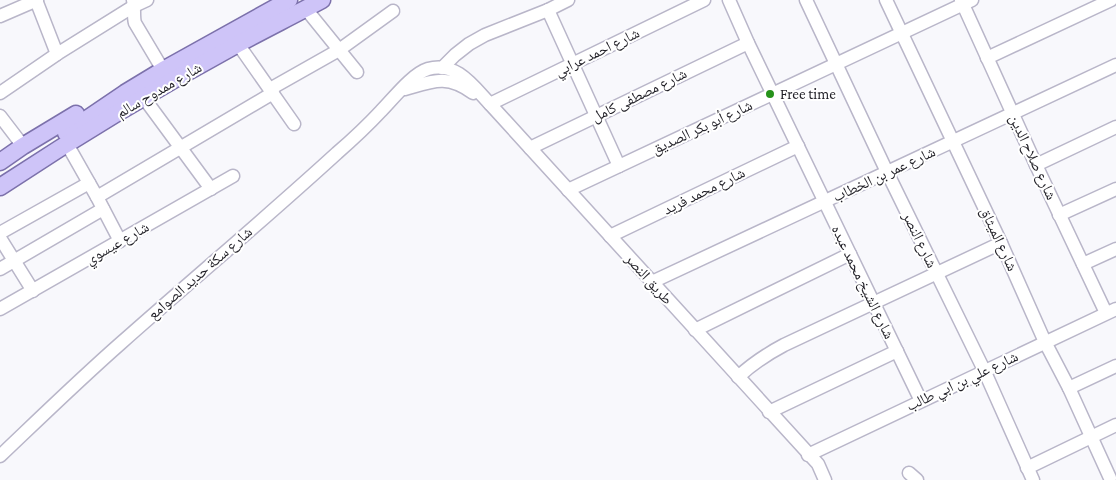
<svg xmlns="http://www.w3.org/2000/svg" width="1116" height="480" font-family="'Crimson Pro','Noto Naskh Arabic',serif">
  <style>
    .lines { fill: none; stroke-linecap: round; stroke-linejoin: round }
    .minor-casing { stroke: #b9b6c9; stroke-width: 15 }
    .major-casing { stroke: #7c71ab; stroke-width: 19 }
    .minor { stroke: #fff; stroke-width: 12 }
    .major { stroke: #cec4f8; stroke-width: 16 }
    .poi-dot { fill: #26921a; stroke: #fff; stroke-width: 2 }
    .labels { text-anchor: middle; stroke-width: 4; stroke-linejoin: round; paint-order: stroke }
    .street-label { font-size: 15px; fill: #201f26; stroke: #fff }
    .poi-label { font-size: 15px; fill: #201f26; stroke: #fff; text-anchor: start }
  </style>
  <rect width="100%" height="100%" fill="#f8f8fc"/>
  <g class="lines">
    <g class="minor-casing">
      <g id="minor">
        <path d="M36,0L57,54"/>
        <path d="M133,0C135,8 133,16 135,23L163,70"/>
        <path d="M729,0L748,43L921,401"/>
        <path d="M806,0L887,172L984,370L1033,480"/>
        <path d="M886,0L1001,243L1045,342L1069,388L1110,478"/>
        <path d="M961,0L1036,165L1106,313"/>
        <path d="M306,9L357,72"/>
        <path d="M548,10L619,166"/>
        <path d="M0,16L37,0"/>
        <path d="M238,44L294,124"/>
        <path d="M987,58L1111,0"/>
        <path d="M442,68L455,55L469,44L485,35L548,10L568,0"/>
        <path d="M270,89L339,50L393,11"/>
        <path d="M405,89C433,81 447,74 473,93"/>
        <path d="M0,93L57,54L134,6L147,0"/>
        <path d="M144,98L211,189"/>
        <path d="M490,104L704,0"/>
        <path d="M0,116L23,146"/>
        <path d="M67,144L97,197L120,241"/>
        <path d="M530,148L748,43"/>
        <path d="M1036,165L1116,127"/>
        <path d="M568,190L972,0"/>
        <path d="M97,197L273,93"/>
        <path d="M1059,215L1116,189"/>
        <path d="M0,233L89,183"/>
        <path d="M610,236L798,146"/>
        <path d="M0,238L33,291"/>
        <path d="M1083,264L1116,249"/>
        <path d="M0,269L103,209"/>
        <path d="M652,282L1116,65"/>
        <path d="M0,309L233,176"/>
        <path d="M695,330L850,254"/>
        <path d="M738,377C752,364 767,354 784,345L1001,243"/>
        <path d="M1069,388L1116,366"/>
        <path d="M769,412L897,351"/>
        <path d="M808,455L1116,309"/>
        <path d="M0,456C40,418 80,379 121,343C193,279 266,218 337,153C352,140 367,126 381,111C393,99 412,74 428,69C456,61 473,86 490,104L818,464L825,480"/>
        <path d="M1027,468L1116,425"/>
        <path d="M909,473L917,480"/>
      </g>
    </g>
    <g class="major-casing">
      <g id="major">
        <path d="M66,133L125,93L163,70L289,0"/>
        <path d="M0,162L23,146L76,114"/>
        <path d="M0,187C77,136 157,88 238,44C266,29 294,15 322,0"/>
      </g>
    </g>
    <use href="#minor" class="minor"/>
    <use href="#major" class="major"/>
  </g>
  <circle class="poi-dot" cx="770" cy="94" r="5"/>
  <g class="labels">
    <g class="street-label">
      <text transform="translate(597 52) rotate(-26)" y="5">شارع احمد عرابي</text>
      <text transform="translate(159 90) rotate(-30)" y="5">شارع ممدوح سالم</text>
      <text transform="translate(639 95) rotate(-26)" y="5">شارع مصطفى كامل</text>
      <text transform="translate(702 127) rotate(-25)" y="5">شارع أبو بكر الصديق</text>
      <text transform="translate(1033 157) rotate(65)" y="5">شارع صلاح الدين</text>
      <text transform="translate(884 174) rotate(-25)" y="5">شارع عمر بن الخطاب</text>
      <text transform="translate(704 191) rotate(-26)" y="5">شارع محمد فريد</text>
      <text transform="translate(999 239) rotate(65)" y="5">شارع الميثاق</text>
      <text transform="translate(920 240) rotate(64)" y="5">شارع النصر</text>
      <text transform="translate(117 243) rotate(-30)" y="5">شارع عيسوي</text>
      <text transform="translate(200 273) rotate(-41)" y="5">شارع سكة حديد الصوامع</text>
      <text transform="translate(649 279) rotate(48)" y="5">طريق النصر</text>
      <text transform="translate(863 282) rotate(64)" y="5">شارع الشيخ محمد عبده</text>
      <text transform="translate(962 381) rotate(-25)" y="5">شارع علي بن ابي طالب</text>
    </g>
    <g class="poi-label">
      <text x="780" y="99">Free time</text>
    </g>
  </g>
</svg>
